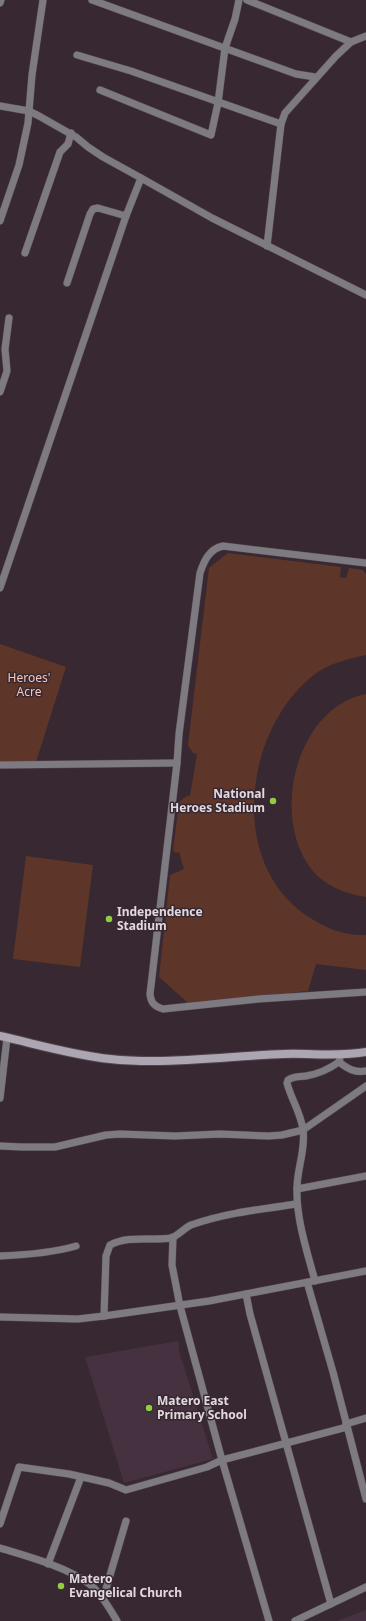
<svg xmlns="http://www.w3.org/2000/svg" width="366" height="1621" font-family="'Noto Sans',sans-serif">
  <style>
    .built { fill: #45313f }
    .green { fill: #5e3629 }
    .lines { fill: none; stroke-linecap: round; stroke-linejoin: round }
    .street-casing { stroke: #52444e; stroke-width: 8 }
    .secondary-casing { stroke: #52444e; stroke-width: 10 }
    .street { stroke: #7e7a82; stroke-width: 7 }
    .secondary { stroke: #aca6b2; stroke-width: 8 }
    .poi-dot { fill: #90cd41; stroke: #372832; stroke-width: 1.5 }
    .labels { text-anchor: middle; stroke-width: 3; stroke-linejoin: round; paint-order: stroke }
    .park-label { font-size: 12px; fill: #fac6b5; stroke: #372832 }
    .poi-label { font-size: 12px; font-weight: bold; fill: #e2d8de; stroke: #372832; text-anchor: start }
  </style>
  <rect width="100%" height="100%" fill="#372832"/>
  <g class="built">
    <path d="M178,1341L179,1351L213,1459L124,1483L85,1357Z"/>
    <path d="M366,1610V1621H337Z"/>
  </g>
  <g class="green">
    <path d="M228,553L341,567L340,577L346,578L349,568L363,570L366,574V655C349,659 329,663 315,674C243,729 226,868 312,919C322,925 333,931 345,933C352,935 359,935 366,935V970L316,964L308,991L188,1003L159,977L170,875L184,869L179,852L176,853L173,850L179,802L187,796H190L197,754L193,753L188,745L209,568Z"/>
    <path d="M0,644L66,667L36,762H0Z"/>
    <path d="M366,694V897C346,894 325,886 312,870C270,818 295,708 366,694Z"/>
    <path d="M26,856L93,865L80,967L13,959Z"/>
  </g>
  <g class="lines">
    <g class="street-casing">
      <g id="street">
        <path d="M92,0L296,74L315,77"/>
        <path d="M247,0L351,42"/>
        <path d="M0,3L1,0"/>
        <path d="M77,55L131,71L281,124"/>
        <path d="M100,90L211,135L218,103L225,48L235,19L239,0"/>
        <path d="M0,106L29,111L39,116L76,137L88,147L103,157L141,178"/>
        <path d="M0,221L19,165L28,123L32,75L43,0"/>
        <path d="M267,246L281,124L285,113L336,56L351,42L366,36"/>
        <path d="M25,253L60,152L68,144L71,133"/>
        <path d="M67,283L90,214L93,209L98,208L126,216"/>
        <path d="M0,392L7,371L5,349L9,318"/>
        <path d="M366,563L223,546C209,549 204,561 200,573L179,734L177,763L150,994C151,1003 154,1006 163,1009L258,999L366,992"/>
        <path d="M0,588L126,216L141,178L212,218L366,295"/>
        <path d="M0,765L177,763"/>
        <path d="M339,1062C348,1069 355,1073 366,1071"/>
        <path d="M0,1098L7,1038"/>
        <path d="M0,1146L22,1147H55L106,1135L120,1134L175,1136L220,1134L269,1136L282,1135L303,1130L366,1086"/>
        <path d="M297,1189L366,1176"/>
        <path d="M173,1237L172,1265L180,1306L222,1460L269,1621"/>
        <path d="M0,1256C26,1255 51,1253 76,1246"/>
        <path d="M315,1281C307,1251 296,1219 297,1188C297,1168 306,1149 303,1130C301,1113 291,1099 287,1083L288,1080C293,1076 300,1077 306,1076C319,1074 329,1069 339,1062L341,1054"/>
        <path d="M307,1282L333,1372L366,1499"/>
        <path d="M246,1294L250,1314L331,1604"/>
        <path d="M104,1316L106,1256L110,1245C129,1235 151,1241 171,1238C178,1236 184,1228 191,1225C225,1213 262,1209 297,1204"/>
        <path d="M0,1317L78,1319L104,1316L209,1301L366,1271"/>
        <path d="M346,1424L366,1418"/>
        <path d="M0,1524L19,1467L69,1474L109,1483L126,1490L207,1467L222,1460L347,1427"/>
        <path d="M0,1548C27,1556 70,1568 92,1586C102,1595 110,1609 117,1621"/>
        <path d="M48,1564L81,1477"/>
        <path d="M103,1599L126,1521"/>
        <path d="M295,1621L366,1587"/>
      </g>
    </g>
    <g class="secondary-casing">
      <path id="secondary" d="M0,1036C36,1044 73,1055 110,1059C167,1065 227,1056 284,1054C311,1053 339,1057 366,1052"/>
    </g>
    <use href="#street" class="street"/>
    <use href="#secondary" class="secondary"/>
  </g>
  <g class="poi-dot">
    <circle cx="273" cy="801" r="4"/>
    <circle cx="109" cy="919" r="4"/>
    <circle cx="149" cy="1408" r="4"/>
    <circle cx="61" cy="1586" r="4"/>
  </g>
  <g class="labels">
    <g class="park-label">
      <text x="29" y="682">Heroes'<tspan x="29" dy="14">Acre</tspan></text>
    </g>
    <g class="poi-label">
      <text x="265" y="798" text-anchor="end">National<tspan x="265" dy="14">Heroes Stadium</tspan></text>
      <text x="117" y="916">Independence<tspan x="117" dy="14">Stadium</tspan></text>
      <text x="157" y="1405">Matero East<tspan x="157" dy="14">Primary School</tspan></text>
      <text x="69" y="1583">Matero<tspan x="69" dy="14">Evangelical Church</tspan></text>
    </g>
  </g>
</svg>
